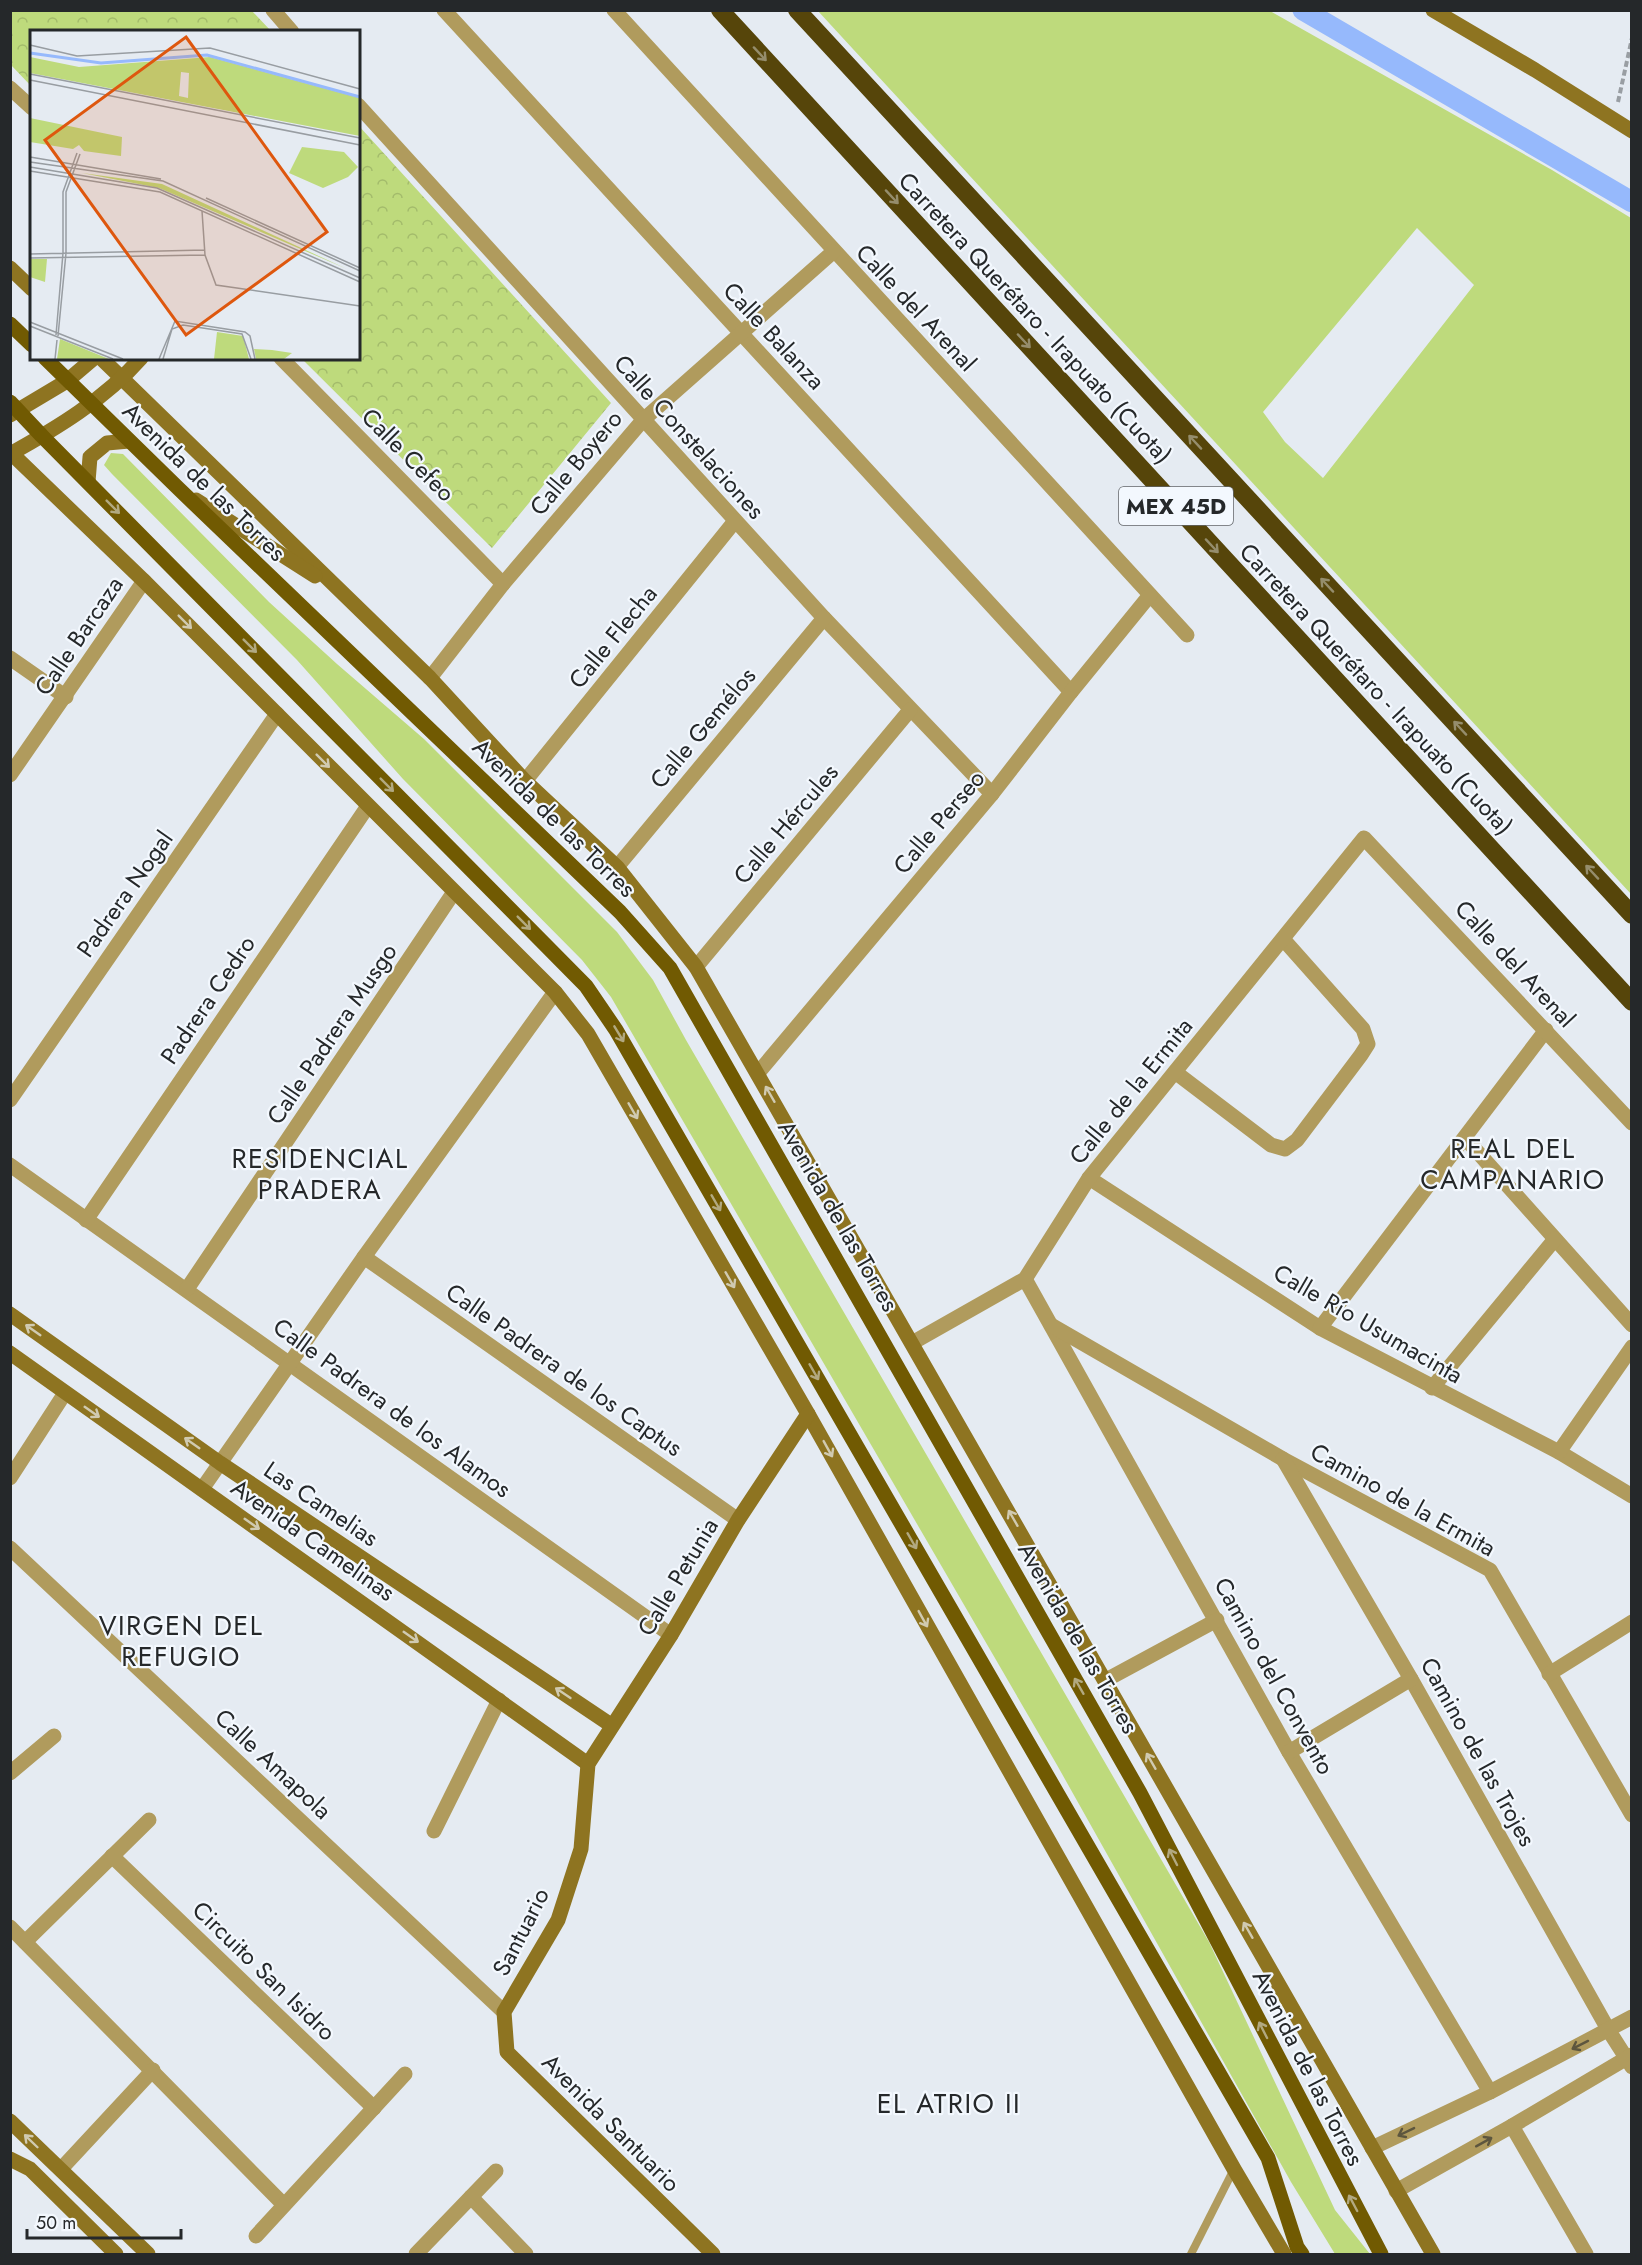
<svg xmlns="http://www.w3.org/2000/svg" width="1642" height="2265" font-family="Jost,sans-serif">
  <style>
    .green { fill: #beda7c; fill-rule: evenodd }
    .forest { fill: url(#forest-crowns) }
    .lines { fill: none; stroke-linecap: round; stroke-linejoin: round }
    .canal { stroke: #96b9fc; stroke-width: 21 }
    .path { stroke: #999ea3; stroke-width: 4; stroke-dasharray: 6 3; stroke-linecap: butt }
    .lane { stroke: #b09b5d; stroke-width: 8 }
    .street { stroke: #b09b5d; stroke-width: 15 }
    .secondary { stroke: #8e7421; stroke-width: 15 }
    .primary { stroke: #715a02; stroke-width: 15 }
    .highway { stroke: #56450a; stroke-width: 18 }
    .oneway { stroke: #958d6c }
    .oneway2 { stroke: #b2a980 }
    .oneway3 { stroke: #d0cab1 }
    .oneway4 { stroke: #5d563e }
    .labels { text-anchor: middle; stroke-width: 4.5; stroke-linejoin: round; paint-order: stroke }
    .shield { fill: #f3f8fe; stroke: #63666a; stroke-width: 1.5 }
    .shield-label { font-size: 22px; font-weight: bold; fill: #25282a }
    .street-label { font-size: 24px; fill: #25282a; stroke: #f3f8fe }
    .quarter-label { font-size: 27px; letter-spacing: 1.5px; fill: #25282a; stroke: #f3f8fe }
    .inset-river { fill: none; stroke: #96b9fc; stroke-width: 3 }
    .inset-road { fill: none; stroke: #989da2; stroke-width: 1.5 }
    .view { fill: #de570e; fill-opacity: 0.15; stroke: #de570e; stroke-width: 3 }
    .inset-edge { fill: none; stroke: #25282a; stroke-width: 3 }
  </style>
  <defs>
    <pattern id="forest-crowns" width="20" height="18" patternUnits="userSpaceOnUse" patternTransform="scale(1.5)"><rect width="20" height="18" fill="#beda7c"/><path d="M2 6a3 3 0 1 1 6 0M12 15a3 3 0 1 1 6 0" fill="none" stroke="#a3bb6b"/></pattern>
  </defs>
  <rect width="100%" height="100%" fill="#e5ebf2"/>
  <g class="green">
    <path d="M818,11H1270L1552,170L1631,218V894ZM1417,228L1474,285L1323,478L1285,442L1263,412Z"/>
    <path d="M111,453L123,454L269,602L337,664L424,739L617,932L653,980L686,1040L1209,1942L1335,2210L1370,2254H1335L1291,2182L1057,1765L611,997L582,960L403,779L297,660L112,474L104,465Z"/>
  </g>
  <g class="forest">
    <path d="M10,11H252L271,31L32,32L31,86L11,65Z"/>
    <path d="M359,126L611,403L492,548L302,359L358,358Z"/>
  </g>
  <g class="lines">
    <path class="canal" d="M1303,10L1632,202"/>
    <path class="path" d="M1618,102L1632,38"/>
    <path class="lane" d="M1191,2254L1234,2169"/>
    <g class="street">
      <path d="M273,10L292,32"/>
      <path d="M444,10L1071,692"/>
      <path d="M614,10L1187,635"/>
      <path d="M10,88L32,108"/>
      <path d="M358,105L824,618L992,794"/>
      <path d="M281,358L503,584"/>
      <path d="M10,658L66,697"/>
      <path d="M430,678L503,584L643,420L833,252"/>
      <path d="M10,775L144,581"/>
      <path d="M525,781L735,521"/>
      <path d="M617,867L824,618"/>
      <path d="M696,967L910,710"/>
      <path d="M1175,1072L1271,1145L1285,1149L1297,1140L1361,1055L1368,1044L1363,1029L1283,939"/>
      <path d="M758,1073L992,794L1071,692L1150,595"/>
      <path d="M10,1100L277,714"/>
      <path d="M1465,1138L1632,1325"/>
      <path d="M10,1165L671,1635"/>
      <path d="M1089,1178L1320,1328L1559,1452L1632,1496"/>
      <path d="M86,1220L368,806"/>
      <path d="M364,1257L738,1520"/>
      <path d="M1025,1279L1289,1752L1490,2092"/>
      <path d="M187,1289L454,892"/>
      <path d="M1051,1325L1283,1459L1490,1570L1632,1815"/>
      <path d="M1320,1328L1546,1030"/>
      <path d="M912,1343L1025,1279L1089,1178L1364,838L1632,1123"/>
      <path d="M1432,1388L1555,1239"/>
      <path d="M1559,1452L1632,1347"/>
      <path d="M1283,1459L1411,1679L1609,2031L1632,2067"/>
      <path d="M10,1478L65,1393"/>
      <path d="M202,1489L364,1257L555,992"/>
      <path d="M10,1548L504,2012"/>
      <path d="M1549,1674L1632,1622"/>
      <path d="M1106,1680L1217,1620"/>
      <path d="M1289,1752L1411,1679"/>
      <path d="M10,1773L54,1736"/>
      <path d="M434,1831L499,1700"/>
      <path d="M112,1856L374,2108"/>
      <path d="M10,1927L284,2205"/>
      <path d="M25,1942L149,1820"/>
      <path d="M1512,2126L1586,2254"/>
      <path d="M1372,2148L1490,2092L1632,2017"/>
      <path d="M61,2169L153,2070"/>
      <path d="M1396,2191L1512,2126L1632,2055"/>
      <path d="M471,2197L526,2254"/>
      <path d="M256,2236L405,2074"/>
      <path d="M416,2254L496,2171"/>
    </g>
    <g class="secondary">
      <path d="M1433,10L1535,70L1632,131"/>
      <path d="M10,268L32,289"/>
      <path d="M101,358L430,678L525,781L617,867L696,967L1433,2254"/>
      <path d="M10,415L67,381L94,358"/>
      <path d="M10,452L144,581L555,992L588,1034L808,1414L1234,2169L1284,2254"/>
      <path d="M10,454C57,428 105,399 141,358"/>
      <path d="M88,482L90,457L107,443L129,441"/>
      <path d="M196,500L315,576"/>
      <path d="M10,1314L220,1463L611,1725"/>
      <path d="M10,1353L588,1764"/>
      <path d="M10,2121L148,2254"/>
      <path d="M10,2159L30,2169L116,2254"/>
      <path d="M713,2254L507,2052L504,2012L558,1920L581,1849L588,1764L671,1635L738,1520L808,1414"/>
    </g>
    <g class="primary">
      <path d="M10,324L32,345"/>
      <path d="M45,358L179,489L620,912L670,968L1140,1793L1381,2254"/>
      <path d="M10,402L42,436L586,986L616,1030L1268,2158L1297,2247L1302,2254"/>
    </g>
    <g class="highway">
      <path d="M720,10L1632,1002"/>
      <path d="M797,10L1632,915"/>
    </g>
  </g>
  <defs><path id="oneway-shaft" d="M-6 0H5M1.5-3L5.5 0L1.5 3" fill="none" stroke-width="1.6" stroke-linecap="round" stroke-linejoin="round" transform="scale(1.5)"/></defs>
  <g class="oneway">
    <use href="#oneway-shaft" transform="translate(760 54) rotate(47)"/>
    <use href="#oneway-shaft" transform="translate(892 197) rotate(47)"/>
    <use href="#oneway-shaft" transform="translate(1024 341) rotate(47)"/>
    <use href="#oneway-shaft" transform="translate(1195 442) rotate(-133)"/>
    <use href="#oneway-shaft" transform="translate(1212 546) rotate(47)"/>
    <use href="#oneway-shaft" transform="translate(1327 585) rotate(-133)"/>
    <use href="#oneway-shaft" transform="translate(1460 728) rotate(-133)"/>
    <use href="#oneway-shaft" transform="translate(1592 872) rotate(-133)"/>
  </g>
  <g class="oneway2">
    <use href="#oneway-shaft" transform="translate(113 507) rotate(45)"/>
    <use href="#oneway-shaft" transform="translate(250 646) rotate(45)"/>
    <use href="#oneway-shaft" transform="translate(387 785) rotate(45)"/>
    <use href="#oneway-shaft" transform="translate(524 923) rotate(45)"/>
    <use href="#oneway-shaft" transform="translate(619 1034) rotate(59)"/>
    <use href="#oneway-shaft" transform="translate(716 1203) rotate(60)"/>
    <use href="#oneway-shaft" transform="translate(814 1372) rotate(60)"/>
    <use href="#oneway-shaft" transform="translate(912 1541) rotate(60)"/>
    <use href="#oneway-shaft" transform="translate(1079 1686) rotate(-120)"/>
    <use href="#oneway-shaft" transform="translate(1173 1857) rotate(-117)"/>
    <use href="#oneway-shaft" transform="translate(1263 2030) rotate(-117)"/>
    <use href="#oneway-shaft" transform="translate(1353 2203) rotate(-118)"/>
  </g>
  <g class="oneway3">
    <use href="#oneway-shaft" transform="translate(185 622) rotate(45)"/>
    <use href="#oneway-shaft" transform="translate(323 761) rotate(45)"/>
    <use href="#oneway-shaft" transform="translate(770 1094) rotate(-120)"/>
    <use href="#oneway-shaft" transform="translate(633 1111) rotate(60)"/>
    <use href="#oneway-shaft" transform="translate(730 1280) rotate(60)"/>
    <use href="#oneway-shaft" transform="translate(33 1330) rotate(-145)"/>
    <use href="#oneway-shaft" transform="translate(92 1412) rotate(35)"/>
    <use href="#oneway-shaft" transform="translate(192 1443) rotate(-145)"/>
    <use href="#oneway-shaft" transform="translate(828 1449) rotate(61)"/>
    <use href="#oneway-shaft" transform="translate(1013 1518) rotate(-120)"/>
    <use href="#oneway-shaft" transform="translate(252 1524) rotate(35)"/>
    <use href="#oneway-shaft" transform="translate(923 1619) rotate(61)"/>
    <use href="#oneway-shaft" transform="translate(411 1637) rotate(35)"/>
    <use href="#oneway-shaft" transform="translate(563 1693) rotate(-146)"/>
    <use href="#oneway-shaft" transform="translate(1151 1761) rotate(-120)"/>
    <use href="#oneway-shaft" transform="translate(1248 1930) rotate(-120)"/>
    <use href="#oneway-shaft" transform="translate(31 2141) rotate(-136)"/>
  </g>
  <g class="oneway4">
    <use href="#oneway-shaft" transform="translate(1580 2045) rotate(153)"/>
    <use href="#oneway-shaft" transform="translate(1406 2132) rotate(154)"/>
    <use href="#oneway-shaft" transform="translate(1484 2142) rotate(-29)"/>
  </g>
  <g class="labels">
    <rect class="shield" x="1119" y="487" width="114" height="38" rx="4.5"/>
    <g class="shield-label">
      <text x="1176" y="514">MEX 45D</text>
    </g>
    <g class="street-label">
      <text transform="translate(916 308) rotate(47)" y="8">Calle del Arenal</text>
      <text transform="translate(1035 318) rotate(47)" y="8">Carretera Querétaro - Irapuato (Cuota)</text>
      <text transform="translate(774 336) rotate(47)" y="8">Calle Balanza</text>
      <text transform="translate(689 437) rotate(48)" y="8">Calle Constelaciones</text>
      <text transform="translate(408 455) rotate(45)" y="8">Calle Cefeo</text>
      <text transform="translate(576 463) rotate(-50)" y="8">Calle Boyero</text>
      <text transform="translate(204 482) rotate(44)" y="8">Avenida de las Torres</text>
      <text transform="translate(79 636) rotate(-56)" y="8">Calle Barcaza</text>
      <text transform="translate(613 637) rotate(-51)" y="8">Calle Flecha</text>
      <text transform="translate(1376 689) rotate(47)" y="8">Carretera Querétaro - Irapuato (Cuota)</text>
      <text transform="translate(703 728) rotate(-50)" y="8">Calle Gemélos</text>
      <text transform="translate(554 818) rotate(44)" y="8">Avenida de las Torres</text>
      <text transform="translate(939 822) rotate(-50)" y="8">Calle Perseo</text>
      <text transform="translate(786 824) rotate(-50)" y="8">Calle Hércules</text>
      <text transform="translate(125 894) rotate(-55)" y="8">Padrera Nogal</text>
      <text transform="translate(1515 964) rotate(47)" y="8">Calle del Arenal</text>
      <text transform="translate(208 1000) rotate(-56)" y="8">Padrera Cedro</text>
      <text transform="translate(332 1034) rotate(-56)" y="8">Calle Padrera Musgo</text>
      <text transform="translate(1131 1091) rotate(-51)" y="8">Calle de la Ermita</text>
      <text transform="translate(838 1216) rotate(60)" y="8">Avenida de las Torres</text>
      <text transform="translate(1368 1324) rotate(30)" y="8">Calle Río Usumacinta</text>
      <text transform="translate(564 1370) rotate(35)" y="8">Calle Padrera de los Captus</text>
      <text transform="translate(392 1408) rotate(36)" y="8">Calle Padrera de los Alamos</text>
      <text transform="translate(1403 1500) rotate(29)" y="8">Camino de la Ermita</text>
      <text transform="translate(321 1504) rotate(34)" y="8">Las Camelias</text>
      <text transform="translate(313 1540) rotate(35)" y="8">Avenida Camelinas</text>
      <text transform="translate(678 1577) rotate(-59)" y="8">Calle Petunia</text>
      <text transform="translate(1078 1638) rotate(60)" y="8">Avenida de las Torres</text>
      <text transform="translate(1274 1676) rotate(61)" y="8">Camino del Convento</text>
      <text transform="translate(1478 1752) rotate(61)" y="8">Camino de las Trojes</text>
      <text transform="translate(273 1764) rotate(43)" y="8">Calle Amapola</text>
      <text transform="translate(521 1932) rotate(-63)" y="8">Santuario</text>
      <text transform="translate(264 1971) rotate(44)" y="8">Circuito San Isidro</text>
      <text transform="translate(1308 2068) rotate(63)" y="8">Avenida de las Torres</text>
      <text transform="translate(611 2123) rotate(45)" y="8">Avenida Santuario</text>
    </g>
    <g class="quarter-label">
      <text x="1513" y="1158">REAL DEL<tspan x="1513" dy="31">CAMPANARIO</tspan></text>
      <text x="320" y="1168">RESIDENCIAL<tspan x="320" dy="31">PRADERA</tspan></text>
      <text x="181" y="1635">VIRGEN DEL<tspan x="181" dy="31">REFUGIO</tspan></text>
      <text x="949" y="2113">EL ATRIO II</text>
    </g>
  </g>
  <g transform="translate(30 30)">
    <rect width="330" height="330" fill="#e5ebf2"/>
    <path d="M0,27L49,37L180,27L330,68V106L0,43ZM151,42L159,43L158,68L149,66ZM52,143L132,154L317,239L129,158ZM30,309L79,329H27Z" fill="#beda7c" fill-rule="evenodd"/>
    <path d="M0,88L92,107L91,126L54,121L49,115L43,119L0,112ZM272,117L314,122L328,137L318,147L293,158L259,143ZM0,229H17L15,252L0,247ZM187,302L213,306L219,329H184ZM224,319L242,320L262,323L254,329H226Z" fill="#beda7c"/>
    <path class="inset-river" d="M0,23L71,33L177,25L330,67"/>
    <path class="inset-road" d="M0,15L47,26L180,18L330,59M0,44L330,108M0,50L330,115M0,127L131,149M0,132L133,151L330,241M0,137L127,158L330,248M0,141L130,162L330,252M176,168L330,238M172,181L175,225L186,255L330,276M0,224L175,220M0,228L175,225M0,292L93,329M0,296L83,329M26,305L33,223V162L47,123M28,306L36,223V162L50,124M25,329L27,310M129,329L145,291L215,302L220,306L225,329M133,329L142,299L153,295L212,304L221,329"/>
    <path class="view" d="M156,7L297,202L156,305L15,110Z"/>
    <rect width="330" height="330" class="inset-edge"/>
  </g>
  <rect width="1642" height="2265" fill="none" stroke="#25282a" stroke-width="24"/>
  <path d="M27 2229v9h154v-9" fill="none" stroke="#25282a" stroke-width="3"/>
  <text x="36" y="2229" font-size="18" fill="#25282a" stroke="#f3f8fe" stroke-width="4.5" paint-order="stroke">50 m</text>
</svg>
